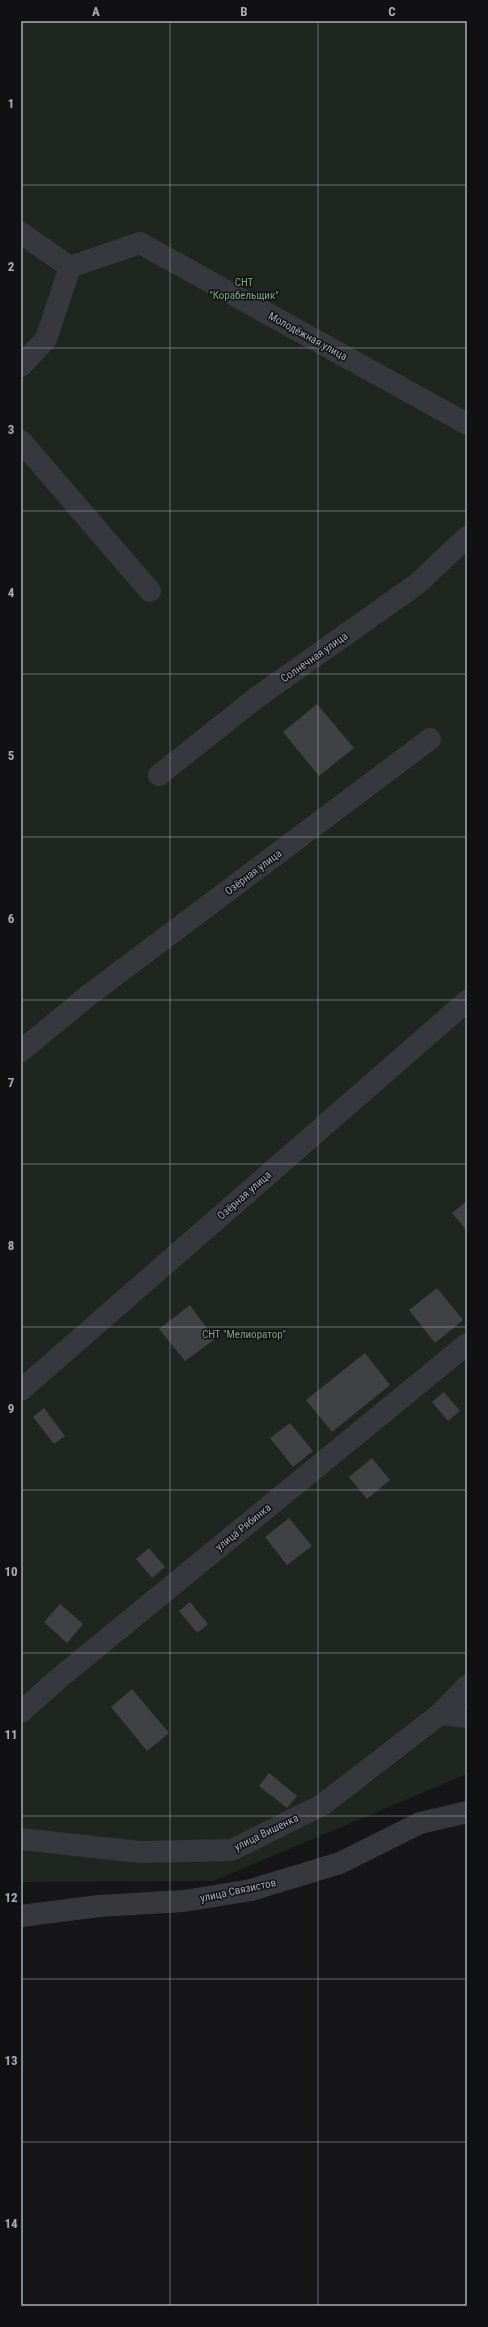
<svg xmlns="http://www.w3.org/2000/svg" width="488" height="2327" font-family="'Roboto Condensed',sans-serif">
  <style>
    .green { fill: #1e261f }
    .building { fill: #404145 }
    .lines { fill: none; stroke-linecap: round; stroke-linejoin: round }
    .minor { stroke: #37383d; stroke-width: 22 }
    .grid { fill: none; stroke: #a8adb8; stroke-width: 1; stroke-opacity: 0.55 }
    .labels { text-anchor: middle; stroke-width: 3; stroke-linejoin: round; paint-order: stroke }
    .park-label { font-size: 11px; fill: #7fa381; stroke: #111113 }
    .street-label { font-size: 11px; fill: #a8adb8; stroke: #111113 }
    .neatline { fill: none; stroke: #a8adb8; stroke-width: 1.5 }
    .grid-label { font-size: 13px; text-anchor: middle; font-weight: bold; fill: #a8adb8 }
  </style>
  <rect width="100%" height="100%" fill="#161618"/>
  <path class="green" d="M21,21H467V1774L213,1881L21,1882Z"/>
  <g class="building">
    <path d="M317,704L354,748L319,776L283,732Z"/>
    <path d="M467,1201V1231L452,1213Z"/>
    <path d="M437,1288L463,1320L435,1343L409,1310Z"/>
    <path d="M190,1305L215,1339L185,1361L159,1329Z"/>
    <path d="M365,1353L390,1385L332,1432L306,1400Z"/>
    <path d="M444,1392L460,1411L448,1421L432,1402Z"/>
    <path d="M44,1408L65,1436L54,1444L33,1417Z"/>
    <path d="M290,1423L313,1451L293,1467L270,1438Z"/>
    <path d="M372,1458L390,1480L367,1499L349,1477Z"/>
    <path d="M289,1518L312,1546L287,1565L265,1537Z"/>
    <path d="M149,1548L165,1567L152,1578L136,1559Z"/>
    <path d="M190,1602L208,1624L197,1633L179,1611Z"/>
    <path d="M60,1604L83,1624L67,1643L44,1622Z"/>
    <path d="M132,1689L169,1733L147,1751L111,1707Z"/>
    <path d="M269,1773L297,1796L287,1808L259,1786Z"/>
  </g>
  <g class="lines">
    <g class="minor">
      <path d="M21,233L70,267L140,243L467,424"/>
      <path d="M21,366L46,339L70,267"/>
      <path d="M21,441L150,591"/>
      <path d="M159,775L256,698L417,584L467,537"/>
      <path d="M21,1051L89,995L430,739"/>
      <path d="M21,1390L467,1001"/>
      <path d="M21,1712L58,1679L467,1344"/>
      <path d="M440,1714L467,1717"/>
      <path d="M21,1839L140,1852L232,1850L322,1805L440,1714L467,1686"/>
      <path d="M21,1916L99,1906L184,1901L251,1890L340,1863L420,1823L467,1812"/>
    </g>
  </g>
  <path class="grid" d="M170,21V2306M318,21V2306M21,185H467M21,348H467M21,511H467M21,674H467M21,837H467M21,1000H467M21,1164H467M21,1327H467M21,1490H467M21,1653H467M21,1816H467M21,1979H467M21,2142H467"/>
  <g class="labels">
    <g class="park-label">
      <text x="244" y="286">СНТ<tspan x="244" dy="13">"Корабельщик"</tspan></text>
      <text x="244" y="1338">СНТ "Мелиоратор"</text>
    </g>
    <g class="street-label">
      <text transform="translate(308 336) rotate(29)" y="4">Молодёжная улица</text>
      <text transform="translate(314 657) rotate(-35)" y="4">Солнечная улица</text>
      <text transform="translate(253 872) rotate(-37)" y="4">Озёрная улица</text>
      <text transform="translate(244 1195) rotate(-41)" y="4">Озёрная улица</text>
      <text transform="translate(243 1527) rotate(-39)" y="4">улица Рябинка</text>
      <text transform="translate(266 1832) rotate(-26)" y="4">улица Вишенка</text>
      <text transform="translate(238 1890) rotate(-12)" y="4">улица Связистов</text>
    </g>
  </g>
  <rect width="488" height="2327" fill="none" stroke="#111113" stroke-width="44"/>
  <rect x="22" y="22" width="444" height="2283" class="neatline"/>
  <g class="grid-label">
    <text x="96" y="16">A</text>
    <text x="244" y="16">B</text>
    <text x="392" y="16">C</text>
    <text x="11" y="108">1</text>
    <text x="11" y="271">2</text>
    <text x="11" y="434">3</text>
    <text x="11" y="597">4</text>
    <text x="11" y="760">5</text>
    <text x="11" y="923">6</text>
    <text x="11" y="1087">7</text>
    <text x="11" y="1250">8</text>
    <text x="11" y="1413">9</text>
    <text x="11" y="1576">10</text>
    <text x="11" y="1739">11</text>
    <text x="11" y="1902">12</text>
    <text x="11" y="2065">13</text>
    <text x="11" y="2228">14</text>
  </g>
</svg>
